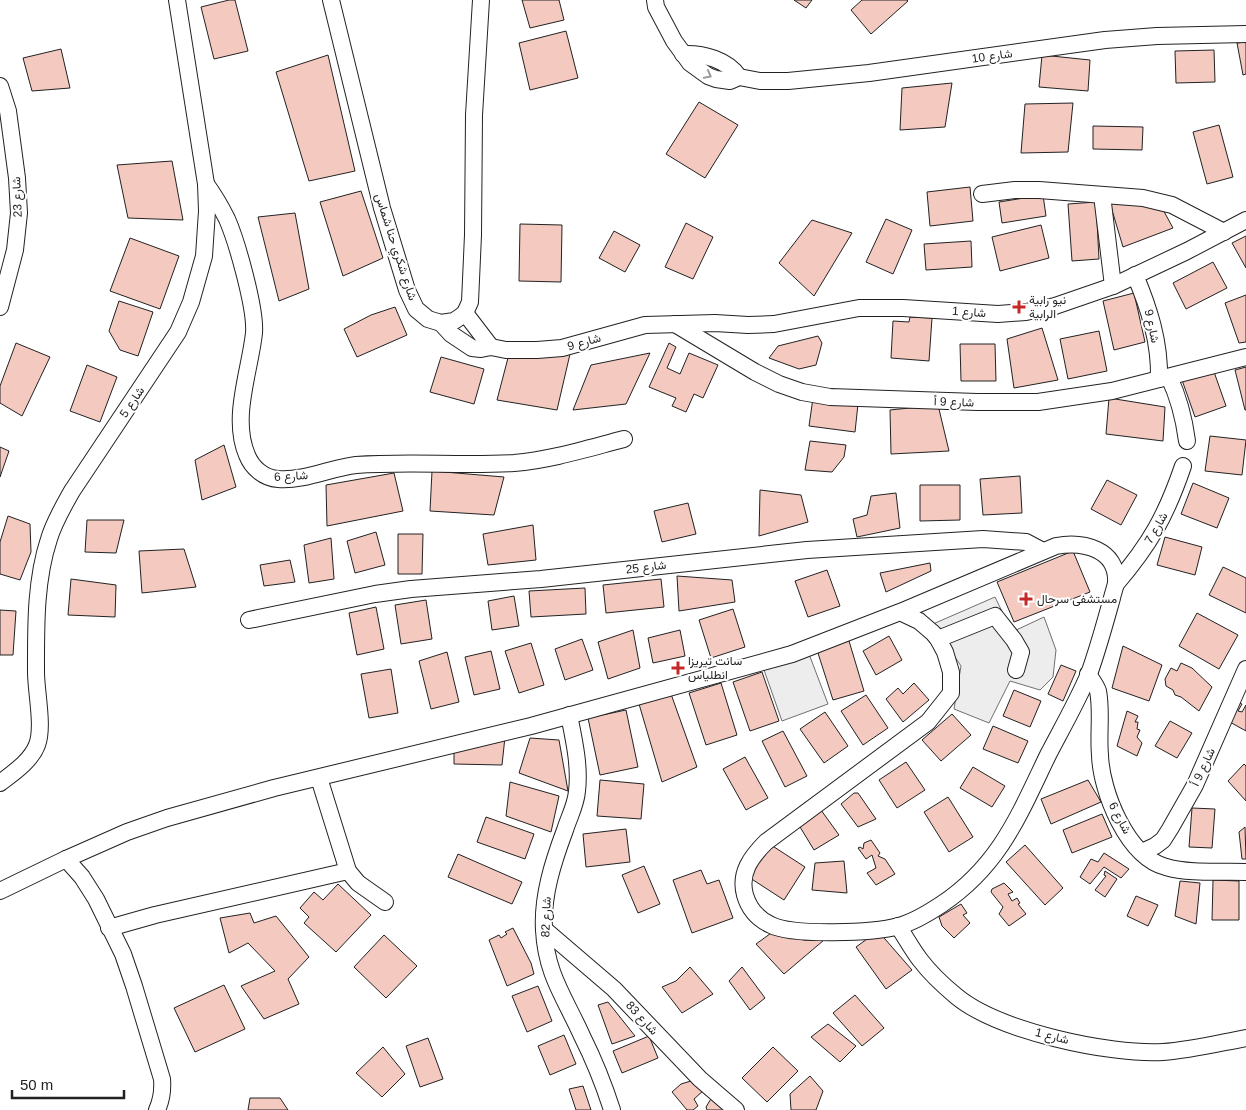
<svg xmlns="http://www.w3.org/2000/svg" width="1246" height="1110" font-family="Arial,Vazirmatn,sans-serif">
  <style>
    .parking { fill: #ededed; stroke: #6f6f6f }
    .building { fill: #f3c9c0; stroke: #222 }
    .lines { fill: none; stroke-linecap: round; stroke-linejoin: round }
    .minor-casing { stroke: #222; stroke-width: 18 }
    .minor { stroke: #fff; stroke-width: 16 }
    .oneway { stroke: #9c9c9c }
    .poi-dot { fill: #c62828; stroke: #fff; stroke-width: 2 }
    .labels { text-anchor: middle; stroke-width: 4; stroke-linejoin: round; paint-order: stroke }
    .street-label { font-size: 12px; fill: #222; stroke: #fff }
    .poi-label { font-size: 12px; fill: #222; stroke: #fff; text-anchor: start }
  </style>
  <rect width="100%" height="100%" fill="#fff"/>
  <g class="parking">
    <path d="M995,597L1012,632L1044,617L1056,650L1053,677L1040,690L1010,681L989,723L954,709L961,666L933,624Z"/>
    <path d="M809,654L828,704L782,721L764,670Z"/>
  </g>
  <g class="building">
    <path d="M229,0H235L248,51L214,59L201,7Z"/>
    <path d="M522,0H559L564,20L530,28Z"/>
    <path d="M794,0H812L806,8Z"/>
    <path d="M862,0H907L908,1L871,34L851,10Z"/>
    <path d="M566,31L578,78L530,90L519,43Z"/>
    <path d="M1246,42V74L1243,75L1237,43Z"/>
    <path d="M61,49L70,88L32,91L23,58Z"/>
    <path d="M1214,50L1215,82L1176,83L1175,51Z"/>
    <path d="M328,55L355,171L309,181L276,72Z"/>
    <path d="M1042,55L1090,60L1088,91L1039,87Z"/>
    <path d="M952,83L945,127L900,130L902,88Z"/>
    <path d="M699,102L738,125L705,178L666,154Z"/>
    <path d="M1073,103L1068,152L1021,153L1025,104Z"/>
    <path d="M1219,125L1233,177L1207,184L1193,132Z"/>
    <path d="M1093,126L1143,127L1142,150L1093,149Z"/>
    <path d="M172,161L183,220L128,218L117,165Z"/>
    <path d="M970,187L973,221L930,226L927,192Z"/>
    <path d="M361,191L383,258L343,276L320,202Z"/>
    <path d="M1043,195L1046,216L1002,223L999,202Z"/>
    <path d="M1109,200L1161,206L1173,228L1123,247Z"/>
    <path d="M1096,202L1099,259L1072,261L1068,204Z"/>
    <path d="M295,213L309,289L279,301L258,217Z"/>
    <path d="M886,219L912,230L893,274L866,262Z"/>
    <path d="M812,220L852,233L814,296L779,263Z"/>
    <path d="M686,223L713,237L693,279L665,267Z"/>
    <path d="M520,224L562,225L561,282L519,281Z"/>
    <path d="M1041,225L1049,258L1000,271L992,237Z"/>
    <path d="M614,231L640,245L625,272L599,258Z"/>
    <path d="M1246,236V268L1232,243Z"/>
    <path d="M130,238L179,256L160,309L110,291Z"/>
    <path d="M971,241L972,267L926,270L924,244Z"/>
    <path d="M1213,262L1227,288L1186,309L1173,283Z"/>
    <path d="M1134,293L1145,342L1114,350L1103,301Z"/>
    <path d="M1246,295V342L1239,343L1225,303Z"/>
    <path d="M119,301L153,312L138,356L120,350L109,331Z"/>
    <path d="M395,307L407,335L357,357L344,329L371,315Z"/>
    <path d="M910,317L932,318L929,361L891,358L893,321L909,322Z"/>
    <path d="M1042,328L1058,380L1014,388L1007,339Z"/>
    <path d="M1099,331L1107,371L1068,379L1060,339Z"/>
    <path d="M818,336L822,343L816,365L799,369L769,358L778,346Z"/>
    <path d="M16,343L50,357L22,416L0,403V386Z"/>
    <path d="M669,343L676,347L667,368L680,374L689,353L718,365L703,398L694,394L686,412L672,406L676,398L649,387Z"/>
    <path d="M960,344H995L996,381H961Z"/>
    <path d="M650,353L626,404L573,410L591,365Z"/>
    <path d="M509,354H570L557,410L497,400Z"/>
    <path d="M441,357L484,369L474,404L430,392Z"/>
    <path d="M87,365L117,377L100,422L70,411Z"/>
    <path d="M1246,367V410H1245L1235,370Z"/>
    <path d="M1213,369L1226,406L1195,417L1182,380Z"/>
    <path d="M813,398L858,404L855,432L809,426Z"/>
    <path d="M1109,398L1165,407L1163,441L1106,434Z"/>
    <path d="M938,405L949,451L891,454L890,410Z"/>
    <path d="M1210,436L1246,440L1242,475L1205,471Z"/>
    <path d="M810,441L846,445L844,457L832,472L805,470Z"/>
    <path d="M224,445L236,487L202,500L195,460Z"/>
    <path d="M0,447L9,451L0,477Z"/>
    <path d="M432,471L504,477L494,515L430,511Z"/>
    <path d="M394,473L403,511L327,526L326,485Z"/>
    <path d="M1020,476L1022,513L983,515L980,479Z"/>
    <path d="M1107,480L1137,495L1121,525L1091,509Z"/>
    <path d="M1193,483L1229,498L1217,528L1181,514Z"/>
    <path d="M920,485H960V520L920,521Z"/>
    <path d="M760,490L801,495L808,522L759,536Z"/>
    <path d="M896,493L900,528L857,537L853,519L867,515L871,496Z"/>
    <path d="M688,503L696,534L662,542L654,511Z"/>
    <path d="M8,516L30,524L31,552L20,580L0,574V542Z"/>
    <path d="M87,520H124L116,553L85,552Z"/>
    <path d="M533,525L536,560L488,565L483,534Z"/>
    <path d="M376,532L385,565L355,573L347,541Z"/>
    <path d="M398,534H423L422,574H398Z"/>
    <path d="M1165,537L1202,547L1195,575L1157,565Z"/>
    <path d="M331,538L334,579L309,583L304,545Z"/>
    <path d="M184,549L196,587L142,593L139,551Z"/>
    <path d="M1073,551L1090,592L1014,622L997,582Z"/>
    <path d="M290,560L295,582L264,586L260,565Z"/>
    <path d="M930,563L931,571L886,592L880,573Z"/>
    <path d="M1223,567L1246,578V613L1209,595Z"/>
    <path d="M827,570L840,606L808,617L795,581Z"/>
    <path d="M677,576L732,580L735,602L679,611Z"/>
    <path d="M71,579L116,585L115,617L68,615Z"/>
    <path d="M661,579L664,607L606,613L603,585Z"/>
    <path d="M585,588L586,614L531,617L529,591Z"/>
    <path d="M514,596L519,626L492,630L488,601Z"/>
    <path d="M426,600L432,639L401,644L395,605Z"/>
    <path d="M376,607L384,649L357,655L349,613Z"/>
    <path d="M733,609L745,647L711,658L699,620Z"/>
    <path d="M0,610L16,611L13,655H0Z"/>
    <path d="M1197,613L1238,635L1219,669L1179,646Z"/>
    <path d="M633,630L640,668L608,679L598,642Z"/>
    <path d="M680,630L685,656L653,663L648,638Z"/>
    <path d="M889,636L902,660L876,675L863,651Z"/>
    <path d="M582,639L593,670L565,680L555,649Z"/>
    <path d="M849,641L864,691L833,700L817,650Z"/>
    <path d="M531,643L544,685L519,693L505,651Z"/>
    <path d="M1123,646L1162,665L1149,701L1112,688Z"/>
    <path d="M491,651L500,689L474,695L465,657Z"/>
    <path d="M447,652L459,702L431,709L419,661Z"/>
    <path d="M1181,663L1192,668L1212,687L1199,711L1181,697L1175,695L1173,690L1166,686L1165,679L1171,668L1177,671Z"/>
    <path d="M1061,665L1076,671L1063,701L1048,694Z"/>
    <path d="M391,669L398,713L369,718L361,674Z"/>
    <path d="M762,672L779,721L750,731L733,682Z"/>
    <path d="M721,683L737,735L706,745L689,693Z"/>
    <path d="M914,683L929,700L903,722L886,699L898,688L903,694Z"/>
    <path d="M1014,690L1041,701L1030,727L1003,716Z"/>
    <path d="M671,694L697,767L662,782L639,704Z"/>
    <path d="M866,695L888,728L863,745L841,711Z"/>
    <path d="M1237,702L1242,704L1238,711L1242,712L1246,705V731L1228,721Z"/>
    <path d="M626,710L638,767L600,775L588,718Z"/>
    <path d="M1127,711L1138,716L1135,722H1138L1137,729L1140,730L1137,737L1142,743L1137,756L1117,746Z"/>
    <path d="M825,712L848,746L824,763L800,729Z"/>
    <path d="M952,714L971,735L941,761L922,740Z"/>
    <path d="M1170,721L1192,733L1177,758L1155,746Z"/>
    <path d="M993,726L1028,741L1018,763L983,749Z"/>
    <path d="M783,731L807,776L785,787L762,741Z"/>
    <path d="M505,737L502,765L454,764V749Z"/>
    <path d="M530,738L559,740L568,791L519,773Z"/>
    <path d="M745,757L768,798L746,810L723,769Z"/>
    <path d="M906,762L925,790L897,808L879,780Z"/>
    <path d="M1244,764L1246,766V801L1228,781Z"/>
    <path d="M973,767L1005,786L992,807L960,788Z"/>
    <path d="M600,780L644,784L641,819L597,816Z"/>
    <path d="M1088,780L1101,802L1051,824L1041,799Z"/>
    <path d="M510,782L559,796L551,832L506,816Z"/>
    <path d="M854,793H858L876,819L858,827L841,804Z"/>
    <path d="M948,797L973,837L949,852L924,812Z"/>
    <path d="M1192,808L1215,809L1212,848L1189,847Z"/>
    <path d="M821,810L839,835L814,850L797,822Z"/>
    <path d="M1102,814L1112,837L1072,853L1063,830Z"/>
    <path d="M486,817L534,834L525,859L477,842Z"/>
    <path d="M1245,827L1246,859H1242L1239,832Z"/>
    <path d="M626,829L630,862L586,867L583,834Z"/>
    <path d="M871,840L880,853L878,856L885,859L895,874L876,885L867,873L876,868L872,855L866,859L858,848L860,847L863,849L864,843Z"/>
    <path d="M768,843L805,867L784,900L747,876Z"/>
    <path d="M1025,845L1063,888L1045,905L1006,862Z"/>
    <path d="M1104,853L1129,869L1121,878L1104,867L1090,884L1080,877L1091,859L1098,862Z"/>
    <path d="M458,854L522,882L512,904L448,877Z"/>
    <path d="M844,861L847,893L812,890L815,863Z"/>
    <path d="M644,866L660,904L638,913L622,875Z"/>
    <path d="M701,870L707,884L719,880L733,918L692,933L673,880Z"/>
    <path d="M1105,871L1117,879L1105,897L1095,890L1106,876L1104,875Z"/>
    <path d="M1213,880L1239,881V920H1212Z"/>
    <path d="M1180,881L1200,883L1196,924L1175,916Z"/>
    <path d="M1004,883L1013,892L1008,894L1012,901L1017,898L1020,903L1018,904L1026,914L1009,926L999,914L1003,907L991,892L992,889Z"/>
    <path d="M338,884L371,915L336,952L304,923L309,917L300,908L314,892L323,900Z"/>
    <path d="M1136,896L1158,905L1148,926L1127,916Z"/>
    <path d="M961,904L967,913L963,915L970,923L954,938L942,926L939,917Z"/>
    <path d="M250,913L254,923L276,916L309,957L288,979L299,1004L264,1019L241,986L275,971L248,943L229,953L220,918Z"/>
    <path d="M513,928L531,963L534,974L507,986L489,940L499,935L501,938L507,934L505,932Z"/>
    <path d="M774,931L804,940H824L784,974L756,944Z"/>
    <path d="M878,931L912,970L886,989L856,947Z"/>
    <path d="M384,935L417,966L386,998L354,967Z"/>
    <path d="M690,967L713,994L682,1013L662,987L676,981Z"/>
    <path d="M742,967L765,998L750,1010L729,981Z"/>
    <path d="M224,985L245,1029L195,1052L174,1008Z"/>
    <path d="M538,986L552,1021L527,1032L512,996Z"/>
    <path d="M855,995L884,1028L862,1046L833,1013Z"/>
    <path d="M608,1002L635,1036L612,1044L598,1005Z"/>
    <path d="M828,1024L856,1046L840,1062L811,1037Z"/>
    <path d="M564,1035L576,1064L550,1075L538,1046Z"/>
    <path d="M649,1036L658,1058L622,1073L613,1051Z"/>
    <path d="M428,1038L443,1079L420,1087L406,1046Z"/>
    <path d="M383,1047L405,1074L382,1097L356,1073Z"/>
    <path d="M773,1047L798,1071L767,1102L742,1078Z"/>
    <path d="M810,1076L823,1091L816,1110H791L790,1094Z"/>
    <path d="M691,1081L703,1091L694,1099L698,1106L693,1110H687L672,1092L681,1084Z"/>
    <path d="M583,1086L591,1110H576L569,1089Z"/>
    <path d="M712,1097L724,1110H707L706,1107Z"/>
    <path d="M250,1098H280L288,1110H248Z"/>
  </g>
  <g class="lines">
    <g class="minor-casing">
      <g id="minor">
        <path d="M331,0L382,208L407,290L416,309L428,319L441,323L454,321L460,317L465,313L470,302L473,235L474,115L481,0"/>
        <path d="M655,0L656,7L674,41L690,63L708,76L716,79L730,81L739,77L760,81H788L869,73L1105,40L1157,36L1246,34"/>
        <path d="M683,54C703,53 728,60 739,77"/>
        <path d="M0,86L8,111L17,178L19,213L15,250L0,307"/>
        <path d="M206,184C214,195 221,207 227,219C237,242 256,309 254,333C250,371 231,418 247,455C252,468 264,478 278,479C305,481 330,468 356,465C408,461 461,466 514,463C551,460 589,448 624,439"/>
        <path d="M982,194L1015,190H1039L1143,198L1172,205L1224,232"/>
        <path d="M1102,195L1113,286"/>
        <path d="M1135,275C1149,308 1160,342 1159,379"/>
        <path d="M465,313L491,347"/>
        <path d="M441,323L451,334L472,348L481,349L491,347L506,350H537L562,348L645,325L715,323L748,325L774,324L859,308H903L998,314L1026,312L1055,306L1113,286L1187,251L1246,220"/>
        <path d="M675,324L755,372L779,384L802,392L830,397L977,402H1038L1112,391L1246,357"/>
        <path d="M1169,377C1179,398 1184,418 1187,441"/>
        <path d="M1116,584C1150,544 1166,516 1183,466"/>
        <path d="M249,620L375,594L411,589L541,579L807,550L983,539L1026,542L1043,551"/>
        <path d="M938,639L995,616L1014,640L1021,652L1016,670"/>
        <path d="M1088,674C1091,679 1096,685 1098,691C1102,711 1098,734 1100,755C1101,791 1127,857 1166,867C1190,874 1221,871 1246,872"/>
        <path d="M569,715C574,740 580,766 577,791C576,805 569,817 565,830C553,862 542,896 544,930C546,974 565,998 582,1036C594,1060 604,1085 612,1110"/>
        <path d="M319,778L348,871L358,883L385,902"/>
        <path d="M0,783C13,773 31,761 37,745C44,727 36,692 36,672C36,629 35,581 49,539C54,522 63,507 72,491L178,332L191,302L204,256L207,211L206,184L177,0"/>
        <path d="M1142,852L1155,846L1163,840L1170,829L1195,785L1246,669"/>
        <path d="M66,859L82,877L96,899L123,954L134,986L162,1079C163,1091 162,1099 157,1110"/>
        <path d="M0,891L66,859L127,832L167,818L274,788L531,726L792,654L900,612L1056,546C1083,541 1118,549 1116,583C1115,588 1113,593 1112,598C1105,623 1098,649 1089,674C1077,702 1062,728 1048,755C1019,815 1000,865 942,904C930,912 914,922 899,926C874,933 793,936 771,925C758,919 749,909 745,895C739,873 751,857 766,842L928,722L951,693V672L945,652L938,639L933,633L919,621L900,612"/>
        <path d="M898,926C906,938 913,951 921,961C931,974 944,986 956,996C998,1031 1109,1055 1163,1052C1191,1050 1219,1043 1246,1038"/>
        <path d="M109,928L155,915L348,871"/>
        <path d="M544,929L614,989L700,1079L736,1110"/>
      </g>
    </g>
    <use href="#minor" class="minor"/>
  </g>
  <defs><path id="oneway-chevron" d="M-2-3.5L2.5 0L-2 3.5" fill="none" stroke-width="1.6" stroke-linecap="round" stroke-linejoin="round" transform="scale(1.25)"/></defs>
  <use class="oneway" href="#oneway-chevron" transform="translate(708 75) rotate(28)"/>
  <g class="poi-dot">
    <path d="M1016.5 299.5h5v5h5v5h-5v5h-5v-5h-5v-5h5z"/>
    <path d="M1023.5 591.5h5v5h5v5h-5v5h-5v-5h-5v-5h5z"/>
    <path d="M675.5 660.5h5v5h5v5h-5v5h-5v-5h-5v-5h5z"/>
  </g>
  <g class="labels">
    <g class="street-label">
      <text transform="translate(992 56) rotate(-8)" y="4">شارع 10</text>
      <text transform="translate(17 197) rotate(-92)" y="4">شارع 23</text>
      <text transform="translate(396 247) rotate(72)" y="4">شارع شكري حنا شماس</text>
      <text transform="translate(969 312) rotate(4)" y="4">شارع 1</text>
      <text transform="translate(1152 326) rotate(78)" y="4">شارع 9</text>
      <text transform="translate(584 342) rotate(-16)" y="4">شارع 9</text>
      <text transform="translate(132 402) rotate(-56)" y="4">شارع 5</text>
      <text transform="translate(954 402) rotate(2)" y="4">شارع 9 أ</text>
      <text transform="translate(291 476) rotate(-3)" y="4">شارع 6</text>
      <text transform="translate(1156 528) rotate(-60)" y="4">شارع 7</text>
      <text transform="translate(646 567) rotate(-7)" y="4">شارع 25</text>
      <text transform="translate(1203 767) rotate(-65)" y="4">شارع 9 أ</text>
      <text transform="translate(1120 818) rotate(62)" y="4">شارع 6</text>
      <text transform="translate(546 917) rotate(-88)" y="4">شارع 82</text>
      <text transform="translate(642 1018) rotate(47)" y="4">شارع 83</text>
      <text transform="translate(1052 1036) rotate(14)" y="4">شارع 1</text>
    </g>
    <g class="poi-label">
      <text x="1029" y="304">نيو رابية<tspan x="1029" dy="14">الرابية</tspan></text>
      <text x="1037" y="603">مستشفى سرحال</text>
      <text x="688" y="665">سانت تيريزا<tspan x="688" dy="14">انطلياس</tspan></text>
    </g>
  </g>
  <path d="M12 1090v8h112v-8" fill="none" stroke="#222222" stroke-width="2.5"/>
  <text x="20" y="1090" font-size="15" fill="#222222" stroke="#ffffff" stroke-width="4" paint-order="stroke">50 m</text>
</svg>
